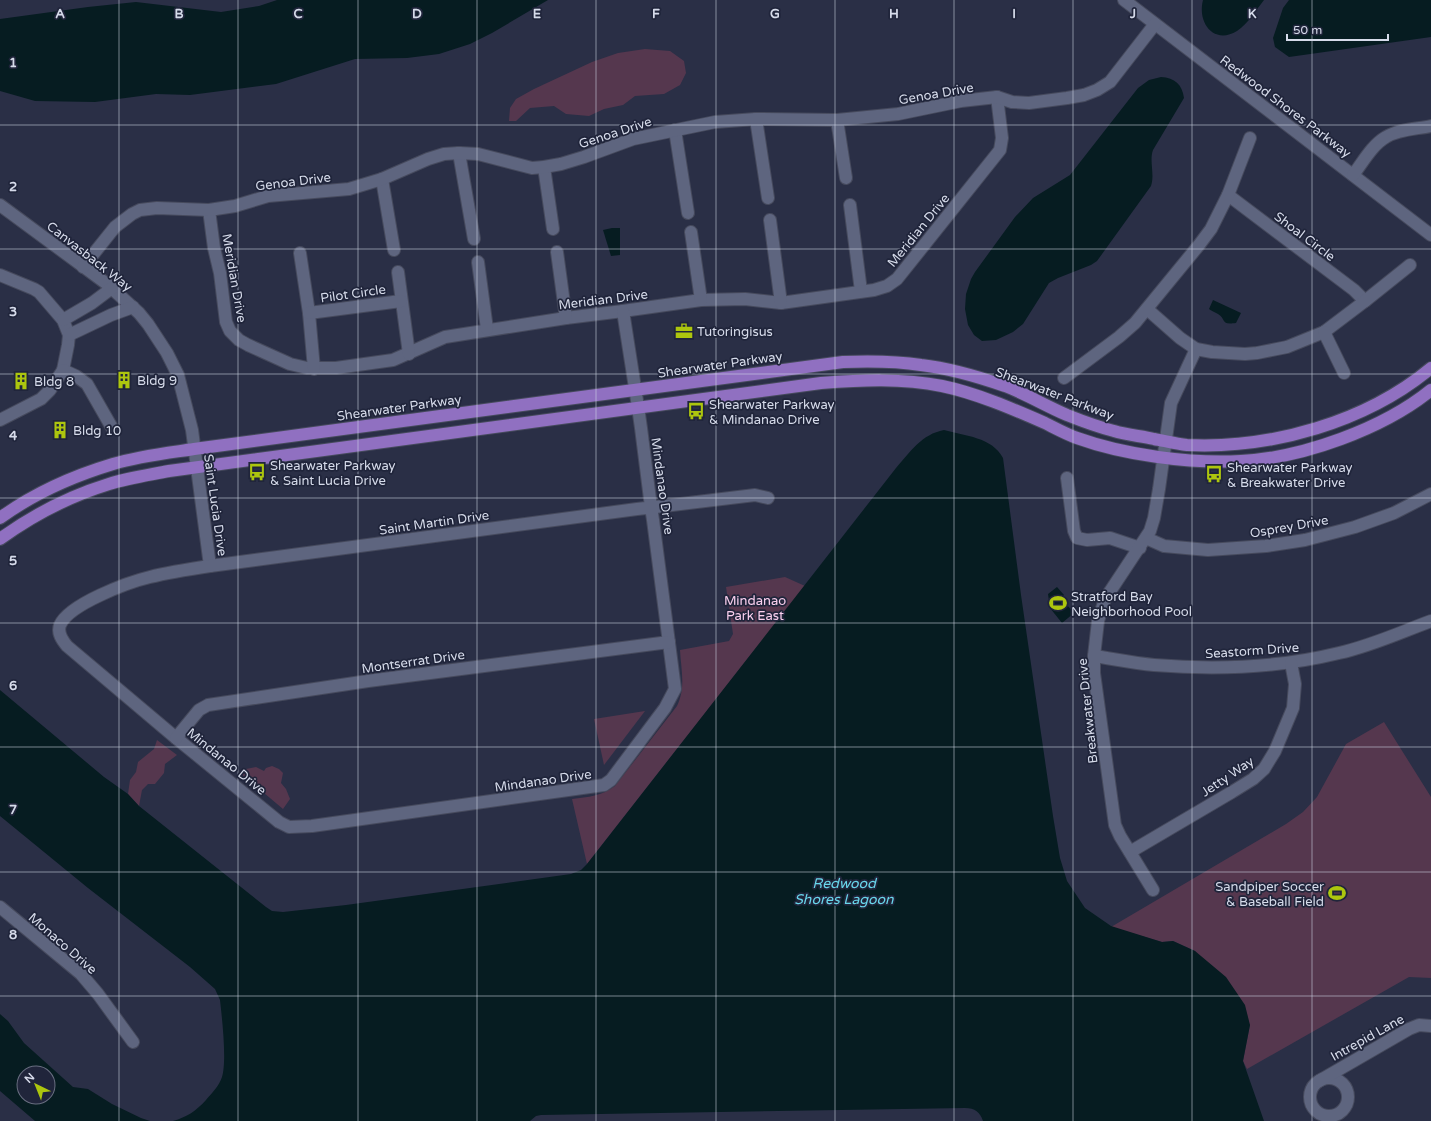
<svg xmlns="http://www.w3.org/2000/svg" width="1431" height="1121" font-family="'Varela Round',sans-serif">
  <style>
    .green { fill: #55374e }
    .water { fill: #061c21; fill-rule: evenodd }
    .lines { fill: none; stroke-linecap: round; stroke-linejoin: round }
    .minor-casing { stroke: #464a5d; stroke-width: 14 }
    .major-casing { stroke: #464a5d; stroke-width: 14 }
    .minor { stroke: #5e657f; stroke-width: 12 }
    .major { stroke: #9070c1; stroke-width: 12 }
    .grid { fill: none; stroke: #d6dbea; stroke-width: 1; stroke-opacity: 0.55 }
    .labels { text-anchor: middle; stroke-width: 3.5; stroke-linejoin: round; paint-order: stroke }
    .street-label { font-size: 13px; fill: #d6dbea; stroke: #20253b }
    .poi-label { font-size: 13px; fill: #d6dbea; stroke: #20253b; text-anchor: start }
    .park-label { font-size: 13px; fill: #facfee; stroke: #20253b }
    .water-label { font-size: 14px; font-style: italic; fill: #69d7ec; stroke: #20253b }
    .grid-label { font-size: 13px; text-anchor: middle; font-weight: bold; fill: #d6dbea; stroke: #20253b; stroke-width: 3.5; stroke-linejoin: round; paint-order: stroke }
  </style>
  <rect width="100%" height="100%" fill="#2a2f46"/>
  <g class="green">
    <path d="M645,49L670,51L684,61L686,73L680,85L664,94L635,96L623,105L604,109L589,116L566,114L554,106L530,108L516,121H509L510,108L516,99L534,89L592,62L618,53Z"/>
    <path d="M785,577L805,586L587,864L572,799C588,797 602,796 615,786L677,706C686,687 681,670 680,650L729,641L733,634L726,587Z"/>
    <path d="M645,711L604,765L594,719Z"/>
    <path d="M1384,722L1431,797V978L1409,977L1247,1069L1243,1061L1250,1025L1195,951L1173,941L1162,942L1111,927L1286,824L1303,812L1317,797L1346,744Z"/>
    <path d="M157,740L177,755L165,764L164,773L155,784H148L142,790L139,806L128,794L130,780L136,772L138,762L154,749Z"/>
    <path d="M272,766L279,769L283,773L281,783L286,789L290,799L283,809L239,772L246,769L256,767L264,771L266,768Z"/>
  </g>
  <g class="water">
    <path d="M277,0H548L492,33L470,44L439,54L407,58L355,59L276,84L190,95L156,94L95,102L35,101L0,91V19L88,7L136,2L221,12L259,6Z"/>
    <path d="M1203,0H1264C1256,10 1248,24 1237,31C1214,45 1197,23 1203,0Z"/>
    <path d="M1289,0H1431V37L1289,57L1275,47L1273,38L1283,8Z"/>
    <path d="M1161,77C1175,78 1182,84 1184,98L1153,150C1149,161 1155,174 1151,186L1097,261L1091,265L1058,278L1049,283L1023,324L1013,332L996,340L982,341L974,335L968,325L965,309L966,294L971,279L975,272L1015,217L1033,198L1070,175L1138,88L1149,80Z"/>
    <path d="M612,228H620V255L611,256L603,230Z"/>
    <path d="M1213,300L1241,313L1236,323C1220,325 1227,320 1218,314C1215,312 1211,311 1209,309Z"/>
    <path d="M944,430C965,436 992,437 1003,458L1021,595L1053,816L1060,858L1067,881L1085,908L1111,926L1162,942L1173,941L1195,951L1226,977L1245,1005L1250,1025L1243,1061L1264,1121H983C980,1112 975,1108 965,1108L541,1115L536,1116L530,1121H173C187,1117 196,1111 206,1100C212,1093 219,1086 222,1077C227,1061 222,1018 220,1000L215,989L190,967L88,888L0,816V690L104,777L128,794L139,806L266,907L272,911L283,912L346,905L571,874L581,870L587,864L896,468C910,452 922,434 944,430Z"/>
    <path d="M1057,587L1064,595L1061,598L1074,613L1062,623L1050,608L1048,594Z"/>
    <path d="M0,1014L8,1021L24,1043L73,1087L88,1089L112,1104L141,1118L150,1121H35L0,1091ZM24,1073H48V1097H24Z"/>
  </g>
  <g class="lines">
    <g class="minor-casing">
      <g id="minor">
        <path d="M1124,0L1431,235"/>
        <path d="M756,119L768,198"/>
        <path d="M837,120L846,178"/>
        <path d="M675,130L688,213"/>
        <path d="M459,153L474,239"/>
        <path d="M544,167L553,229"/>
        <path d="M1353,175C1363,162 1372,145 1386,137C1399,129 1417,129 1431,126"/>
        <path d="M382,179L394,250"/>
        <path d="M1228,195L1354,290L1365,301"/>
        <path d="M0,205L107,284L139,313L148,324L167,353L178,375L192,430L210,566"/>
        <path d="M850,205L861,291"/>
        <path d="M209,210L214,248L220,273L226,322L230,331L239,340L248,345L290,364L307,368H336L393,360L445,337L566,318L623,311L701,300L745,299L781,303L874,290L887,286L897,279L1000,150L1002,138L997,97"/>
        <path d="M770,220L781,303"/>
        <path d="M691,232L701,300"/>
        <path d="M557,252L566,318"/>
        <path d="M300,253L309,313L314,369"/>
        <path d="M478,262L487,329"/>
        <path d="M83,267L115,227L132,214L140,210L157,208L209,210L235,206L268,196L349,189L382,179L428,159L444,154L459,153L478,154L532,168L544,167L561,164L584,157L633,139L715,122L756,119L837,120L898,114L961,101L997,97L1012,102L1029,103L1067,98L1084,95L1097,90L1110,82L1155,24"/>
        <path d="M398,272L409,354"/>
        <path d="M0,275L34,289L39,292L63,320L69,335L68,345L63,370L50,390L41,399L0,420"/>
        <path d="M1147,309L1180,338L1196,349L1212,352L1245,354L1257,353L1287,347L1324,332L1365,301L1410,265"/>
        <path d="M623,311L638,407L641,428L651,507L653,520L675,689L665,708L611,780L604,785L312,826L289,827L279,822L176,738L67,646C62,640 57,633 60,625C69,604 129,582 150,577C170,572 190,569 210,566L637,509L664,506L755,495L768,498"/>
        <path d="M309,313L401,301"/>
        <path d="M63,320L92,303L112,288"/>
        <path d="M1324,332L1344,373"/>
        <path d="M69,335L111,315L133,307"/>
        <path d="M63,370L76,376L87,384L111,426"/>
        <path d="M1064,378L1119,337L1135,323L1199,245L1211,229L1228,195L1250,138"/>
        <path d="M1067,478L1074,531L1077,538L1087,540L1110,538L1140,548"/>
        <path d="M1146,538L1164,546L1208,550L1266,546L1305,540L1355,527L1394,513L1431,494"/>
        <path d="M1094,656C1114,659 1134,663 1154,665C1216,670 1278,668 1339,653C1371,646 1401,632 1431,621"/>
        <path d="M176,738L199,710L208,705L368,681L669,642"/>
        <path d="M1130,852L1232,792L1253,779L1264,769L1275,751L1293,708L1295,684L1291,663"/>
        <path d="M1153,890L1120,836L1115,825L1094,673V656L1098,621L1105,599L1150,531L1154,518L1159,489L1171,403L1196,349"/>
        <path d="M0,907L81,974L98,994L133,1042"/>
        <circle cx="1329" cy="1097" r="19"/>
        <path d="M1319,1081L1409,1029L1419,1025L1431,1026"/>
      </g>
    </g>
    <g class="major-casing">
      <g id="major">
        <path d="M0,518C33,494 73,476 113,464C139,456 167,453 194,449L843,362C869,361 895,361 921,365C948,368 979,377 1005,386C1026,394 1046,406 1067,415C1082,421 1098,427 1114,431C1127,435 1141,436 1154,439C1165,441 1176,444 1187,445C1272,449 1366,422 1431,368"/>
        <path d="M0,539C33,515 70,496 109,484C128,478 149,475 169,471L821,383C861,380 902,378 942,386C976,393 1013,409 1045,423C1055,428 1066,434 1077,438C1124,455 1191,464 1241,461C1302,458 1383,429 1431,390"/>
      </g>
    </g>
    <use href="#minor" class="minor"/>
    <use href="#major" class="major"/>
  </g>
  <path class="grid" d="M119,0V1121M238,0V1121M358,0V1121M477,0V1121M596,0V1121M716,0V1121M835,0V1121M954,0V1121M1073,0V1121M1192,0V1121M1312,0V1121M0,125H1431M0,249H1431M0,374H1431M0,498H1431M0,623H1431M0,747H1431M0,872H1431M0,996H1431"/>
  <defs>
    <g id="office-bare" transform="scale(1.38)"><path d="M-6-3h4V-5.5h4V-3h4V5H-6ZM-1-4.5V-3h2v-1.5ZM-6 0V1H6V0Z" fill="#adc60e" stroke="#20253b" stroke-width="2.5" paint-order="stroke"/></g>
    <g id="building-bare" transform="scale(1.38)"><path d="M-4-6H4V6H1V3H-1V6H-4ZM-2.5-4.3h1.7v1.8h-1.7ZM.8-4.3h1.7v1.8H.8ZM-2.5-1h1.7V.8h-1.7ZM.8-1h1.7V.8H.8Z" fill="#adc60e" stroke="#20253b" stroke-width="2.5" paint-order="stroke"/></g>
    <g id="bus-bare" transform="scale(1.38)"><path d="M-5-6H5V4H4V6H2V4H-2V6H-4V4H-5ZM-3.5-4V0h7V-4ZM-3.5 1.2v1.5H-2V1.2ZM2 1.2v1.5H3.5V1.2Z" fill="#adc60e" stroke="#20253b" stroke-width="2.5" paint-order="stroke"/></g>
    <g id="stadium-bare" transform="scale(1.38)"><path d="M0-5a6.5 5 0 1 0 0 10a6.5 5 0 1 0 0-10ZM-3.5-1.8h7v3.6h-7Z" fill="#adc60e" stroke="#20253b" stroke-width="2.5" paint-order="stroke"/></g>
  </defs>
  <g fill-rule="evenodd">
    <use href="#office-bare" x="684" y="331"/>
    <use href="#building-bare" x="124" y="380"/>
    <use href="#building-bare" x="21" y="381"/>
    <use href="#bus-bare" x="696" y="411"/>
    <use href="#building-bare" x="60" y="430"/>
    <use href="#bus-bare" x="257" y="472"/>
    <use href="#bus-bare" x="1214" y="474"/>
    <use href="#stadium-bare" x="1058" y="603"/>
    <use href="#stadium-bare" x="1337" y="893"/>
  </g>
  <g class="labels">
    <g class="street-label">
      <text transform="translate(936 93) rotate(-10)" y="5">Genoa Drive</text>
      <text transform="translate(1286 106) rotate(37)" y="5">Redwood Shores Parkway</text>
      <text transform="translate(615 132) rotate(-18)" y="5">Genoa Drive</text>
      <text transform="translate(293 181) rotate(-7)" y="5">Genoa Drive</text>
      <text transform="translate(918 230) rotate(-51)" y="5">Meridian Drive</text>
      <text transform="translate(1305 236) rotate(37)" y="5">Shoal Circle</text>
      <text transform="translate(90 256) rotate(38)" y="5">Canvasback Way</text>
      <text transform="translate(235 278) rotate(80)" y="5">Meridian Drive</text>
      <text transform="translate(353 293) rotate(-8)" y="5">Pilot Circle</text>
      <text transform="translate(603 299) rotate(-7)" y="5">Meridian Drive</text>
      <text transform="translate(720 364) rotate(-8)" y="5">Shearwater Parkway</text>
      <text transform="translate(1055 393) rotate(21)" y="5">Shearwater Parkway</text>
      <text transform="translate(399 407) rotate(-8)" y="5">Shearwater Parkway</text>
      <text transform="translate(663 486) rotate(82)" y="5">Mindanao Drive</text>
      <text transform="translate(216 505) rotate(82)" y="5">Saint Lucia Drive</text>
      <text transform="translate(434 522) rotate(-8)" y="5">Saint Martin Drive</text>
      <text transform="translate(1289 526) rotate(-10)" y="5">Osprey Drive</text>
      <text transform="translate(1252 650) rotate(-4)" y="5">Seastorm Drive</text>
      <text transform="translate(413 661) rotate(-8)" y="5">Montserrat Drive</text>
      <text transform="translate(1087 711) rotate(-96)" y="5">Breakwater Drive</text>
      <text transform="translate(227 761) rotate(39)" y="5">Mindanao Drive</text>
      <text transform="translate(1227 776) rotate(-34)" y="5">Jetty Way</text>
      <text transform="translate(543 780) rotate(-8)" y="5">Mindanao Drive</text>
      <text transform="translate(63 943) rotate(41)" y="5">Monaco Drive</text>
      <text transform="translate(1367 1037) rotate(-29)" y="5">Intrepid Lane</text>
    </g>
    <g class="poi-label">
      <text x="697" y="336">Tutoringisus</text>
      <text x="137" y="385">Bldg 9</text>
      <text x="34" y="386">Bldg 8</text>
      <text x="709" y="409">Shearwater Parkway<tspan x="709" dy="15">&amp; Mindanao Drive</tspan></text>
      <text x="73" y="435">Bldg 10</text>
      <text x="270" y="470">Shearwater Parkway<tspan x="270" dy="15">&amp; Saint Lucia Drive</tspan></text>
      <text x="1227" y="472">Shearwater Parkway<tspan x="1227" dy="15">&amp; Breakwater Drive</tspan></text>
      <text x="1071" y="601">Stratford Bay<tspan x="1071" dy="15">Neighborhood Pool</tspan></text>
      <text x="1324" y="891" text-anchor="end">Sandpiper Soccer<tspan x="1324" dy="15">&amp; Baseball Field</tspan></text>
    </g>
    <g class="park-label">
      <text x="755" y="605">Mindanao<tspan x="755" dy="15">Park East</tspan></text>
    </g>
    <g class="water-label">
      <text x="844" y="888">Redwood<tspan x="844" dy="16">Shores Lagoon</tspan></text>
    </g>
  </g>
  <g class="grid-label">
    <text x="60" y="18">A</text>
    <text x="179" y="18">B</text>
    <text x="298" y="18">C</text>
    <text x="417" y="18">D</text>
    <text x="537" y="18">E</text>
    <text x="656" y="18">F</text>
    <text x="775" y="18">G</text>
    <text x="894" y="18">H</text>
    <text x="1014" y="18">I</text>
    <text x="1133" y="18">J</text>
    <text x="1252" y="18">K</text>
    <text x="13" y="67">1</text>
    <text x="13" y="191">2</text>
    <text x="13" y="316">3</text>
    <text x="13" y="440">4</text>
    <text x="13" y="565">5</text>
    <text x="13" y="690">6</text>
    <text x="13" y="814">7</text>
    <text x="13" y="939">8</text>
  </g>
  <g transform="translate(36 1085) rotate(317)"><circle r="19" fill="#20253b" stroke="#696e81"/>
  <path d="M0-3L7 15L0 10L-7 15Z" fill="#adc60e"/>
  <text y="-6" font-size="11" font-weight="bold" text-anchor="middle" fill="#d6dbea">N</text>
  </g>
  <path d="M1287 34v6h101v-6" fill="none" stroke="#d6dbea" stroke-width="2"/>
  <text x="1293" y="34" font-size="12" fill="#d6dbea" stroke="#20253b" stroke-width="3" paint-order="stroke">50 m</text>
</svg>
